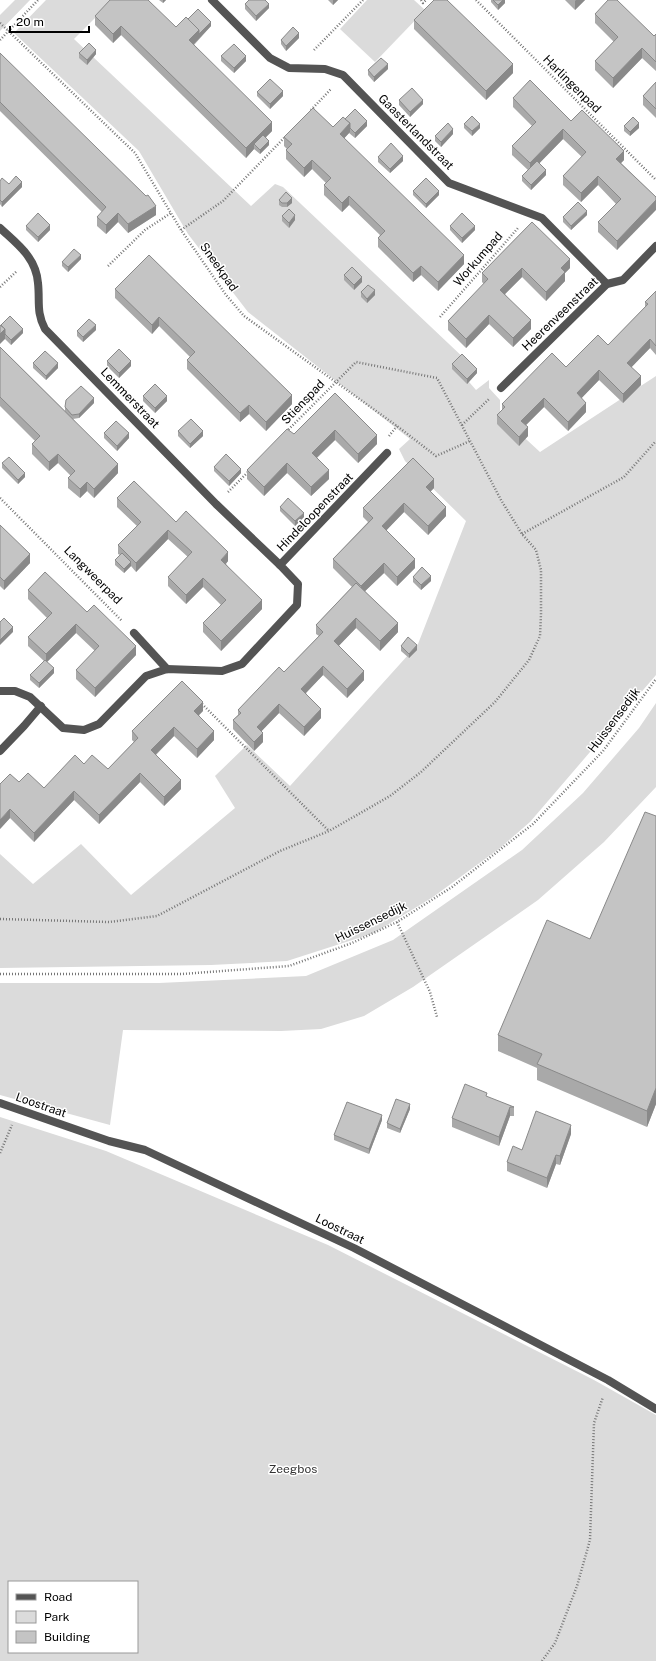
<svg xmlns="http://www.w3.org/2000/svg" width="656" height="1661" font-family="'Public Sans',sans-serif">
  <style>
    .green { fill: #dbdbdb; fill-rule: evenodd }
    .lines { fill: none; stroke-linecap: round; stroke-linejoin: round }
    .path { stroke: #767676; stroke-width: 2.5; stroke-dasharray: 1 2; stroke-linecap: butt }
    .street { stroke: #545454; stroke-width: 8 }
    .wall { fill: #a9a9a9 }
    .shaded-wall { fill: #898989 }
    .building { fill: #c4c4c4; stroke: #898989 }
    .labels { text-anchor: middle; stroke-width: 3; stroke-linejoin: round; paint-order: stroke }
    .street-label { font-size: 12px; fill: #000; stroke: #fff }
    .park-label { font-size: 12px; fill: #323232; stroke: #fff }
  </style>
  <rect width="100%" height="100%" fill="#fff"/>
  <g class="green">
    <path d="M15,0H30L0,31V15Z"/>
    <path d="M46,0H113L74,39L251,206L275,184L283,187L467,361L457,368L476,390L489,380V388L500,400V415L540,452L656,376V675L530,822L500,848L433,897L374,933L287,961L211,965L0,968V854L33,884L81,844L131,895L235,808L215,776L247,745L290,786L418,644L466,521L405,461L399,449L410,439L248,312L188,234L139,151L14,33Z"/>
    <path d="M367,0H414L425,10L375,62L340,29Z"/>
    <path d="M656,703V787L604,842L538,900L413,987L364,1016L321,1029L281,1031L123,1030L110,1125L0,1095V983H159L306,976L393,940L522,850L583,793L639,728Z"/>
    <path d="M0,1117L106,1151L328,1245L594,1380L656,1415V1661H0ZM9,1582H137V1652H9Z"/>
  </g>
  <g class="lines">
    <g class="path">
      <path d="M421,0L423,3L426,0"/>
      <path d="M476,0L656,180"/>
      <path d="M0,23L135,153L181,230L226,295L244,316L397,426L436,456L470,441"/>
      <path d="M0,40L38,0"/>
      <path d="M314,50L363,0"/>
      <path d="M311,110L331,89"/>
      <path d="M181,230L223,201L285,137"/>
      <path d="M108,266L145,230L171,213"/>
      <path d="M0,287L17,271"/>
      <path d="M440,317L518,228"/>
      <path d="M462,425L489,399"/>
      <path d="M389,436L397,426"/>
      <path d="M228,492L248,472"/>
      <path d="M0,498L122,621"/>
      <path d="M522,534L624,477L656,441"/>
      <path d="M202,704L329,831"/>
      <path d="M0,919L109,922L157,916L280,851L329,831L390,796L421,772L495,702L529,660L540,636L541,614V570L536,550L522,534L501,500L437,378L356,362L286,432"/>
      <path d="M397,922L430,992L437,1017"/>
      <path d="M0,974H182L289,966L352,943L397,922L452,887L533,824L603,751L656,679"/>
      <path d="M0,1153L12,1125"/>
      <path d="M542,1661L555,1643L577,1586L590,1540L594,1423L603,1397"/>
    </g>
    <g class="street">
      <path d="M212,0L270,58L289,68L325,69L343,75L449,183L542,218L607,284"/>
      <path d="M0,228C17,244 36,257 38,283C40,301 36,312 45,329L216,504L280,565"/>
      <path d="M501,388L607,284L623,280L656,246"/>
      <path d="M134,633L167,669"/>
      <path d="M0,691H15L30,697L63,728L84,730L99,724L146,676L167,669L222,671L242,664L297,605L298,584L280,565L387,453"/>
      <path d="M0,751L24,726L41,706"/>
      <path d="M0,1103L109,1141L145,1150L354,1248L608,1380L656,1409"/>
    </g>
  </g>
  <g class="wall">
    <path d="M159,0H166L163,3Z"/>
    <path d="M328,0H338L333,5Z"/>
    <path d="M491,0H505V3L498,10L491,2Z"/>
    <path d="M565,0H585L575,10Z"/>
    <path d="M245,4L269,8L256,21L245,9Z"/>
    <path d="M595,14L654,36L656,34V71L642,58L613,88L595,70V61L614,42L595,23Z"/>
    <path d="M95,16L176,27L188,19L211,26L194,45L272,131L266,137L269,145L260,154L254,149L246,158L121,35L113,43L95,25Z"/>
    <path d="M414,20L513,73L486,100L414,29Z"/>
    <path d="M299,38L286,51L281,44V40Z"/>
    <path d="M0,53L156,215L128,233L118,222L106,234L97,226V217L102,212L0,111Z"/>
    <path d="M79,53L96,54L87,65L79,58Z"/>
    <path d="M221,56L246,61L234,73L221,61Z"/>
    <path d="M388,69L374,82L368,75V70Z"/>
    <path d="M656,82V118L643,105V96Z"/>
    <path d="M257,92L283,96L270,109L257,96Z"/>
    <path d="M513,98L571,121L624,160L621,163L656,197L617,250L598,232V222L616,204L598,185L581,202L563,185V176L582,157L563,139L539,163L546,175L531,190L522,181V176L528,170L512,155V146L532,126L513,107Z"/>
    <path d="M399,100L423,104L410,117L399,105Z"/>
    <path d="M345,119L367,126L355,138L349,133L344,138L464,264L438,291L421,275L413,282L378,247V238L380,235L349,205L342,212L324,195V185L326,183L312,169L304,177L286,159V150L287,149L284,146V137L333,127Z"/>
    <path d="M464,124L480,128L472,136L464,128Z"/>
    <path d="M624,126L639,128L630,136L624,131Z"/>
    <path d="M453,134L441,147L435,141V136Z"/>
    <path d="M378,157L403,161L390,173L378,162Z"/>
    <path d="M0,181L9,184L22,187L2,207L0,204Z"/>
    <path d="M413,191L439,195L426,208L413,195Z"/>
    <path d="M279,200L292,203L287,207H282L279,205Z"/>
    <path d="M587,215L571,230L563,222V217Z"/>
    <path d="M282,216L295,220L289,228L282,221Z"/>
    <path d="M532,222L570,268L565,273V281L546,301L522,277L505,294L531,329L513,347L489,324L466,348L448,330V321L484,284L482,282V273Z"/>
    <path d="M26,226L50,230L38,242L26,230Z"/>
    <path d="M450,226L475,230L462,243L450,230Z"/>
    <path d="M149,255L292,404L266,431L249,414L240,422L187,369V360L190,357L159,326L152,334L115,298V289Z"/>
    <path d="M81,259L68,272L62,266V262Z"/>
    <path d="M344,275L362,282L354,290L344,280Z"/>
    <path d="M656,291V355L650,348L631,367L641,385L623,403L599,380L581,398L586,412L568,431L544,407L526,425L528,436L519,446L497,424V415L502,410V404L566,367L608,345L645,307V302Z"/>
    <path d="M361,292L375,295L367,303L361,297Z"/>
    <path d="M1,325L23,333L11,345L5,339Z"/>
    <path d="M96,330L83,342L77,336V331Z"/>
    <path d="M0,347L65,411V407L94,403L79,418L73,419L118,473L94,498L87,491L80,498L68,488V478L71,476L58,463L49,471L32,454V444L35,441L0,406Z"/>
    <path d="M107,361L131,366L119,378L107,366Z"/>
    <path d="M33,363L58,368L46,380L33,368Z"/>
    <path d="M452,364L477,373L467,384L452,369Z"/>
    <path d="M335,393L377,444L358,463L335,440L317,458L329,479L311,496L287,473L264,496L247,479V470L294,434Z"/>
    <path d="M143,396L167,401L155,413L143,401Z"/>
    <path d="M178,431L203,436L190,448L178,436Z"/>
    <path d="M104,433L129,438L117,451L104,438Z"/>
    <path d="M2,463L25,477L18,484L2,468Z"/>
    <path d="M214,467L241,473L229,486L214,471Z"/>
    <path d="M434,488L430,492L446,516L428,535L404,512L386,530L415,568L397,586L384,573L365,591L398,632L380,651L356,628L338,646L364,680L347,698L323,675L306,693L321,718L304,736L279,713L261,731L263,742L254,751L233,729V720L238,715V710L284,672L319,636L316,634V625L352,587L333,568V559L368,522L363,517V508Z"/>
    <path d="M117,498L176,522L228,561L226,564L262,609L221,651L203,632V623L221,605L203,587L186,604L168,586V577L188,557L168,539L136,572L131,566L124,573L115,565V560L120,555L118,554V545L137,526L117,507Z"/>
    <path d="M280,507L304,517L295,526L280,511Z"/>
    <path d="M0,525L30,563L4,590L0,586Z"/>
    <path d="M413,577L431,581L421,590L413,582Z"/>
    <path d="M28,590L87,612L136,655L95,697L76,679V670L95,651L76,633L47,662L54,673L39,688L30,680V675L44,661L28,646V637L47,618L28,599Z"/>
    <path d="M401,646L417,650L409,658L401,651Z"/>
    <path d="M203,711L199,715L214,740L197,758L174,736L156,755L181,789L164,806L140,782L99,824L74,800L34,842L10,818L0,829L19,782L44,788L84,764L108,769L134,742L132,740V731Z"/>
    <path d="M656,816V1104L647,1127L537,1080V1068L498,1051V1035L590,939Z"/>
    <path d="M487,1097L514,1107V1116H510L499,1146L452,1127V1118Z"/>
    <path d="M410,1109L400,1133L387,1128V1123Z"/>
    <path d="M382,1120L369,1154L334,1140V1135Z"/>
    <path d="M571,1134L560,1165L556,1164L547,1188L507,1171V1162L522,1150Z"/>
  </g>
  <g class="shaded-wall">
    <path d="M163,0H166L163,3Z"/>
    <path d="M333,0H338L333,5Z"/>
    <path d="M503,0H505V3L498,10V5Z"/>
    <path d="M576,0H585L575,10V1Z"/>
    <path d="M269,4V8L256,21V16Z"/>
    <path d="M211,22V26L189,49V40L199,30Z"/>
    <path d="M121,26V35L113,43V34Z"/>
    <path d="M299,33V38L286,51V46Z"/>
    <path d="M642,48V58L613,88V78Z"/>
    <path d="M96,50V54L87,65V60Z"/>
    <path d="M246,56V61L234,73V68Z"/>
    <path d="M388,64V69L374,82V77Z"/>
    <path d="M513,64V73L486,100V91Z"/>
    <path d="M283,91V96L270,109V104Z"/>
    <path d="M423,100V104L410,117V112Z"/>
    <path d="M367,121V126L355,138V133Z"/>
    <path d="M272,122V131L257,146L254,144V149L246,158V148Z"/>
    <path d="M350,123V132L340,143V134Z"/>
    <path d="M639,123V128L630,136V132Z"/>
    <path d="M480,124V128L472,136V131Z"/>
    <path d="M453,129V134L441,147V142Z"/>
    <path d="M563,129V139L530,173V163Z"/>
    <path d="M269,141V145L260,154V150Z"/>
    <path d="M624,151V160L616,168V159Z"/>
    <path d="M403,156V161L390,173V169Z"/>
    <path d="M312,160V169L304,177V168Z"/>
    <path d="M546,170V175L531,190V185Z"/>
    <path d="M598,176V185L581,202V193Z"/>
    <path d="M22,182V187L2,207V202Z"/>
    <path d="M439,191V195L426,208V204Z"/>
    <path d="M349,196V205L342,212V203Z"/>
    <path d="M292,198V203L287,207V203Z"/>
    <path d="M656,200V210L617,250V241Z"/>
    <path d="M156,206V215L128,233V224Z"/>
    <path d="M587,211V215L571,230V226Z"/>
    <path d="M118,213V222L106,234V225Z"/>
    <path d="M295,215V220L289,228V223Z"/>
    <path d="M50,225V230L38,242V237Z"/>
    <path d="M475,226V230L462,243V238Z"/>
    <path d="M81,255V259L68,272V267Z"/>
    <path d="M464,255V264L438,291V282Z"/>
    <path d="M570,259V268L565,273V281L546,301V292L561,268Z"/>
    <path d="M421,266V275L413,282V273Z"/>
    <path d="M522,268V277L500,299V290Z"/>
    <path d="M362,277V282L354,290V285Z"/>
    <path d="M375,290V295L367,303V299Z"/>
    <path d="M489,315V324L466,348V339Z"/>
    <path d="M159,317V326L152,334V325Z"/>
    <path d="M531,320V329L513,347V338Z"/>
    <path d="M96,325V330L83,342V337Z"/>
    <path d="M5,329V339L0,344V334Z"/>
    <path d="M23,329V333L11,345V340Z"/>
    <path d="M650,339V348L627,372V363Z"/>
    <path d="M131,361V366L119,378V373Z"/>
    <path d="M58,363V368L46,380V376Z"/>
    <path d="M477,369V373L467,384V379Z"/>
    <path d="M599,370V380L577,403V393Z"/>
    <path d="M641,376V385L623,403V394Z"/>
    <path d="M292,395V404L266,431V422Z"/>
    <path d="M167,396V401L155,413V408Z"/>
    <path d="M94,398V403L79,418V414Z"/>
    <path d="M544,398V407L521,430V421Z"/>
    <path d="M586,403V412L568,431V422Z"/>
    <path d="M249,405V414L240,422V413Z"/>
    <path d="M528,427V436L519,446V437Z"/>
    <path d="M335,430V440L312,462V453Z"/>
    <path d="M203,431V436L190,448V444Z"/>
    <path d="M129,433V438L117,451V446Z"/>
    <path d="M377,435V444L358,463V454Z"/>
    <path d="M58,454V463L49,471V462Z"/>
    <path d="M287,463V473L264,496V487Z"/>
    <path d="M118,464V473L94,498V489Z"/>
    <path d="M241,469V473L229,486V481Z"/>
    <path d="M329,470V479L311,496V487Z"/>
    <path d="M25,473V477L18,484V480Z"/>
    <path d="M434,479V488L426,496V487Z"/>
    <path d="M87,482V491L80,498V489Z"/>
    <path d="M404,503V512L382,535V526Z"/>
    <path d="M446,507V516L428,535V526Z"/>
    <path d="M304,513V517L295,526V521Z"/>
    <path d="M168,530V539L136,572V563Z"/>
    <path d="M228,552V561L221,569V560Z"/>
    <path d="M30,554V563L4,590V581Z"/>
    <path d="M415,559V568L397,586V577Z"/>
    <path d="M131,562V566L124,573V569Z"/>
    <path d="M384,563V573L361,595V586Z"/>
    <path d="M431,576V581L421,590V585Z"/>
    <path d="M203,578V587L186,604V595Z"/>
    <path d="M262,600V609L221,651V641Z"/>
    <path d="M356,618V628L334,651V641Z"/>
    <path d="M398,623V632L380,651V641Z"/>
    <path d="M76,624V633L46,663V654Z"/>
    <path d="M13,627V632L0,645V640Z"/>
    <path d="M417,645V650L409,658V654Z"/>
    <path d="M136,646V655L95,697V688Z"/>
    <path d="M323,666V675L301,698V689Z"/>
    <path d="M54,668V673L39,688V683Z"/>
    <path d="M364,671V680L347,698V689Z"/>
    <path d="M203,702V711L194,720V711Z"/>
    <path d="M279,704V713L257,736V727Z"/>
    <path d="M321,709V718L304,736V727Z"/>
    <path d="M174,727V736L151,759V750Z"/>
    <path d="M214,731V740L197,758V749Z"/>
    <path d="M263,733V742L254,751V742Z"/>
    <path d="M140,773V782L99,824V815Z"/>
    <path d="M181,780V789L164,806V797Z"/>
    <path d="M74,791V800L34,842V833Z"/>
    <path d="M10,809V818L0,829V820Z"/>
    <path d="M656,1088V1104L647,1127V1111Z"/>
    <path d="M410,1104V1109L400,1133V1129Z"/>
    <path d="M510,1107V1116L499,1146V1137Z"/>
    <path d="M382,1115V1120L369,1154V1149Z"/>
    <path d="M571,1125V1134L560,1165V1156Z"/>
    <path d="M556,1155V1164L547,1188V1178Z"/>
  </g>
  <g class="building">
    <path d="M110,0H148L176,27L186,17L199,30L189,40L272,122L246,148L121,26L113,34L95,16Z"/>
    <path d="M249,0H265L269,4L256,16L245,4Z"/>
    <path d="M434,0H447L513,64L486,91L414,20Z"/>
    <path d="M493,0H503L498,5Z"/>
    <path d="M608,0H617L654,36L656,34V62L642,48L613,78L595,61L618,37L595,14Z"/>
    <path d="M198,9L211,22L199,34V30L188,19Z"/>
    <path d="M293,27L299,33L286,46L281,40Z"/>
    <path d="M89,43L96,50L87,60L79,53Z"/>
    <path d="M234,44L246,56L234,68L221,56Z"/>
    <path d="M0,53L146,196L148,195L156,206L128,224L118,213L106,225L97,217L106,207L0,102Z"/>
    <path d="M381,58L388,64L374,77L368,70Z"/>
    <path d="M270,79L283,91L270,104L257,92Z"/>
    <path d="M530,80L571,121L582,110L624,151L616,159L656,197V200L617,241L598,222L621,199L598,176L581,193L563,176L586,152L563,129L530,163L512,146L536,122L513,98Z"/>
    <path d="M656,82V109L643,96Z"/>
    <path d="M412,88L423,100L410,112L399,100Z"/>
    <path d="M313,108L333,127L343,117L350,123L340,134L464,255L438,282L421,266L413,273L378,238L385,231L349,196L342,203L324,185L331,178L313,161L312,160L304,168L286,150L292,144L284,137Z"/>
    <path d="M355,109L367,121L355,133L350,128V123L345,119Z"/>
    <path d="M472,116L480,124L472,131L464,124Z"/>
    <path d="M633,117L639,123L630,132L624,126Z"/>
    <path d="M448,123L453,129L441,142L435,136Z"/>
    <path d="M263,135L269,141L260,150L254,144Z"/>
    <path d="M391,143L403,156L390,169L378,157Z"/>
    <path d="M537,161L546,170L531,185L522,176Z"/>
    <path d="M16,176L22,182L2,202L0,200V181L2,178L9,184Z"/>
    <path d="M426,178L439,191L426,204L413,191Z"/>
    <path d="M286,192L292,198L287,203H282L279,200Z"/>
    <path d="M578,202L587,211L571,226L563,217Z"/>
    <path d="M289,209L295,215L289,223L282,216Z"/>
    <path d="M38,213L50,225L38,237L26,226Z"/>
    <path d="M462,213L475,226L462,238L450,226Z"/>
    <path d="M532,222L570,259L561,268L565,272L546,292L522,268L500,290L531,320L513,338L489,315L466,339L448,321L488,279L482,273Z"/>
    <path d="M74,249L81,255L68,267L62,262Z"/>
    <path d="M149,255L292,395L266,422L249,405L240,413L187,360L195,352L159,317L152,325L115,289Z"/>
    <path d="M352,267L362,277L354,285L344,275Z"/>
    <path d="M368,285L375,290L367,299L361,292Z"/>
    <path d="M656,291V346L650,339L627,363L641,376L623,394L599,370L577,393L586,403L568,422L544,398L521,421L528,427L519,437L497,415L505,407L502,404L552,353L566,367L598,335L608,345L648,304L645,302Z"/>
    <path d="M10,316L23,329L11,340L5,334V329L1,325Z"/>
    <path d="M89,319L96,325L83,337L77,331Z"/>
    <path d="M0,325L5,329L0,334Z"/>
    <path d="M0,347L118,464L94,489L87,482L80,489L68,478L75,471L58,454L49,462L32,444L40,436L0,397Z"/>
    <path d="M119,349L131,361L119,373L107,361Z"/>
    <path d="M45,351L58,363L46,376L33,363Z"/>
    <path d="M462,354L477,369L467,379L452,364Z"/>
    <path d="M155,384L167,396L155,408L143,396Z"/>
    <path d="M81,386L94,398L79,414L72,415L65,407L66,400Z"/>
    <path d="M335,393L377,435L358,454L335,430L312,453L329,470L311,487L287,463L264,487L247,470L287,429L294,434Z"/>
    <path d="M191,419L203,431L190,444L178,431Z"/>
    <path d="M116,421L129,433L117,446L104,433Z"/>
    <path d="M226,454L241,469L229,481L214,467Z"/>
    <path d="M9,457L25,473L18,480L2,463Z"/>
    <path d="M413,458L434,479L426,487L446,507L428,526L404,503L382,526L415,559L397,577L384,563L361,586L333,559L373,518L363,508Z"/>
    <path d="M134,481L176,522L186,511L228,552L221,560L262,600L221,641L203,623L226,600L203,578L186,595L168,577L192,552L168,530L136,563L118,545L141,522L117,498Z"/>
    <path d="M288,498L304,513L295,521L280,507Z"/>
    <path d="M0,525L30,554L4,581L0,577Z"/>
    <path d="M122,553L131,562L124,569L115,560Z"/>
    <path d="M422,567L431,576L421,585L413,577Z"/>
    <path d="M45,572L87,612L94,605L136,646L95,688L76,670L99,646L76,624L46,654L28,637L52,613L28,590Z"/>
    <path d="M356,583L398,623L380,641L356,618L334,641L364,671L347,689L323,666L301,689L321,709L304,727L279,704L257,727L263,733L254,742L233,720L241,713L238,710L279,667L284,672L323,632L316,625Z"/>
    <path d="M4,618L13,627L0,640V622Z"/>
    <path d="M408,637L417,645L409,654L401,646Z"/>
    <path d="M45,660L54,668L39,683L30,675Z"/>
    <path d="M182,681L203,702L194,711L214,731L197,749L174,727L151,750L181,780L164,797L140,773L99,815L74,791L34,833L10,809L0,820V784L10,774L19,782L28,773L44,788L75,755L84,764L92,755L108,769L138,738L132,731Z"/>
    <path d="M645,812L656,816V1088L647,1111L537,1064L542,1054L498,1035L547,920L590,939Z"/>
    <path d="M465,1084L487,1093L486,1096L514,1107H510L499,1137L452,1118Z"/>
    <path d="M396,1099L410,1104L400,1129L387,1123Z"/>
    <path d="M347,1102L382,1115L369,1149L334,1135Z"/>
    <path d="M536,1111L571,1125L560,1156L556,1155L547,1178L507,1162L513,1146L522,1150Z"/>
  </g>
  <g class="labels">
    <g class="street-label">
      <text transform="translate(572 84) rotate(45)" y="4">Harlingenpad</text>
      <text transform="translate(416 132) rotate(45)" y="4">Gaasterlandstraat</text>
      <text transform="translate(478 259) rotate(-49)" y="4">Workumpad</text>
      <text transform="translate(219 267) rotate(55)" y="4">Sneekpad</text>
      <text transform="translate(560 314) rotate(-44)" y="4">Heerenveenstraat</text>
      <text transform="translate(130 398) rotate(46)" y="4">Lemmerstraat</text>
      <text transform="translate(303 402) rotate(-46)" y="4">Stienspad</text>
      <text transform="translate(315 512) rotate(-46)" y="4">Hindeloopenstraat</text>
      <text transform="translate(93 575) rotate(45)" y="4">Langweerpad</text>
      <text transform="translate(614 720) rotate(-53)" y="4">Huissensedijk</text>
      <text transform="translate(371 922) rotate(-26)" y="4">Huissensedijk</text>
      <text transform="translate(41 1105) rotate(19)" y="4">Loostraat</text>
      <text transform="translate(340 1229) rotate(26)" y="4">Loostraat</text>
    </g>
    <g class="park-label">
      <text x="293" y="1473">Zeegbos</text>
    </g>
  </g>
  <rect x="8" y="1581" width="130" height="72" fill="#ffffff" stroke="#999999"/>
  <rect x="16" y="1594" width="20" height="6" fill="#545454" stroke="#999999"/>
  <text x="44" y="1601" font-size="12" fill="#000000">Road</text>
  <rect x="16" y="1611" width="20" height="12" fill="#dbdbdb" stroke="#999999"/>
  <text x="44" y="1621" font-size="12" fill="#000000">Park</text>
  <rect x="16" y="1631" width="20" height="12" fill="#c4c4c4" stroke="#999999"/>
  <text x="44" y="1641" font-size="12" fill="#000000">Building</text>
  <path d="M10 26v6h79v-6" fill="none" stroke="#000000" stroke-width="2"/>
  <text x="16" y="26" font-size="12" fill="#000000" stroke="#ffffff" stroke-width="3" paint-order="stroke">20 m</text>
</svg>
